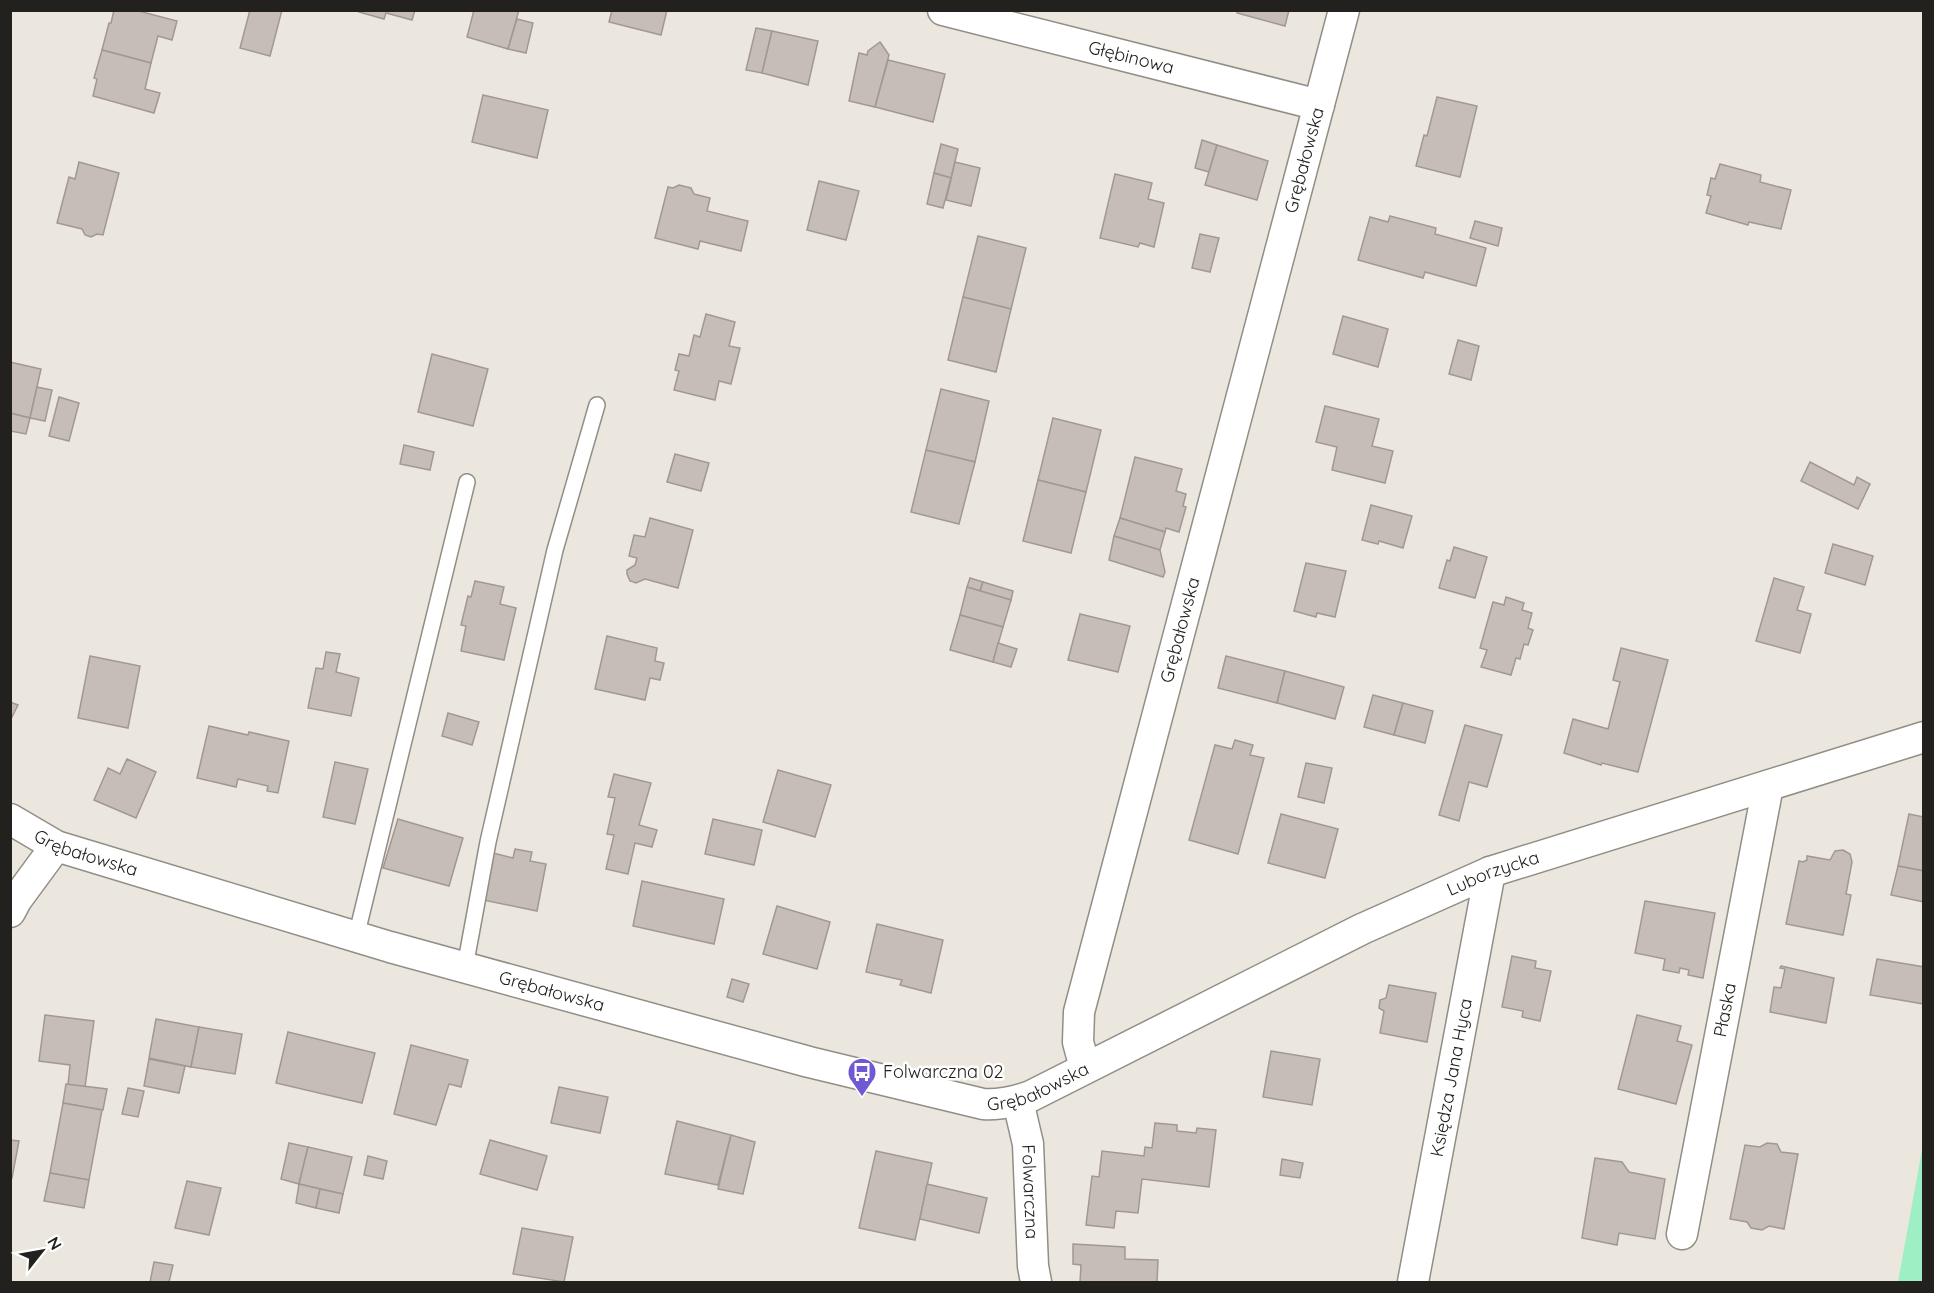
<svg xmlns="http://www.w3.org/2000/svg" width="1934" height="1293" font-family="Quicksand,sans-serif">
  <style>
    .green { fill: #9eefc4 }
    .building { fill: #c6bcb8; stroke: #a29893; stroke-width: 1.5 }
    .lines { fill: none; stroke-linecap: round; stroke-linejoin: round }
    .lane-casing { stroke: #928e85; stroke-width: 18 }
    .street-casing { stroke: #928e85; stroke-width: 33 }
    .lane { stroke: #fff; stroke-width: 15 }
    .street { stroke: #fff; stroke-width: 30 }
    .labels { text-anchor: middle; stroke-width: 5; stroke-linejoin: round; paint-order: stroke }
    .street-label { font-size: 18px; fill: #22211d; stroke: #fff }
    .poi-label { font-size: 18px; fill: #22211d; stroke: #fff; text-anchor: start }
  </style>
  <rect width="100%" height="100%" fill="#ece7de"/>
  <path class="green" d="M1923,1144V1282H1898Z"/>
  <g class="building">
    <path d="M114,10H135L177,21L172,40L158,36L151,63L102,50L109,23H111Z"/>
    <path d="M250,10H282L270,56L240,48Z"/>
    <path d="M360,10H415L412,20L386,13L384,19L359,12Z"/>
    <path d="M474,10H519L508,49L467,37Z"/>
    <path d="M612,10H667L661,35L609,22Z"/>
    <path d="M1238,10H1289L1285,26L1237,13Z"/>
    <path d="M517,19L533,23L526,53L508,49Z"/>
    <path d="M756,28L772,31L762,73L746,70Z"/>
    <path d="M772,31L818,41L808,85L762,73Z"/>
    <path d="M880,42L889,55L875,107L849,101L859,53L867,55L868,51Z"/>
    <path d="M102,50L151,63L145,89L160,93L154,113L93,96L97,79L94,78Z"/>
    <path d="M888,60L945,74L933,122L875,107Z"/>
    <path d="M483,95L548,110L537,158L472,142Z"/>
    <path d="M1437,97L1477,106L1460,177L1416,166L1424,135L1427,136Z"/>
    <path d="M1202,140L1217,145L1209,172L1195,168Z"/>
    <path d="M941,144L958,149L951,178L934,173Z"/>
    <path d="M1217,145L1268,161L1257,200L1205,185Z"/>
    <path d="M79,162L119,173L103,235L97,234L91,237L85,235L82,229L57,223L69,177L75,179Z"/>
    <path d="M955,162L980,168L971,206L946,200Z"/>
    <path d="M1720,164L1761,175L1760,182L1791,190L1781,229L1749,222L1748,225L1706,213L1711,196L1707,195L1711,178L1715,179Z"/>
    <path d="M934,173L951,178L943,208L927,204Z"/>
    <path d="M1115,174L1152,183L1148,199L1164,203L1154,247L1140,243L1138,247L1100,238Z"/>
    <path d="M819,181L859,191L846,240L807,230Z"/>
    <path d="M679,185L691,188L694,194L710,198L707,211L748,221L741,251L700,241L698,249L655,238L668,187L673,188Z"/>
    <path d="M1390,216L1436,228L1435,234L1486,248L1476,286L1425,272L1423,278L1358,260L1370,217L1388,222Z"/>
    <path d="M1475,221L1502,228L1498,246L1470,238Z"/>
    <path d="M1200,234L1219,238L1210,272L1192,268Z"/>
    <path d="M978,236L1026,248L1011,309L963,297Z"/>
    <path d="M963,297L1011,309L996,372L948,360Z"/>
    <path d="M706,314L735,322L729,346L740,348L731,384L719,381L715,400L674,390L679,371L675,370L679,354L689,356L694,335L700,337Z"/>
    <path d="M1343,316L1388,329L1378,367L1333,354Z"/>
    <path d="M1458,340L1479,346L1471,380L1449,374Z"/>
    <path d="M432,354L488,369L473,426L418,412Z"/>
    <path d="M10,362L41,369L30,418L10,413Z"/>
    <path d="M37,387L52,390L45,421L30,418Z"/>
    <path d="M941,389L989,401L975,462L926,450Z"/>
    <path d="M59,397L79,403L69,441L49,436Z"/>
    <path d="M1325,406L1379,419L1372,446L1393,451L1385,483L1332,470L1337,447L1316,442Z"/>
    <path d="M10,413L30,418L26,434L10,431Z"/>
    <path d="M1053,418L1101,430L1086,492L1038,480Z"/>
    <path d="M404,445L434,452L430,470L400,464Z"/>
    <path d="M926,450L975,462L959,524L911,512Z"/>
    <path d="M675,454L709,463L701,491L667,482Z"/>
    <path d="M1135,457L1182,469L1176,491L1186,494L1183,506L1186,507L1179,532L1166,528L1165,532L1120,518Z"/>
    <path d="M1810,462L1854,485L1857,477L1870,484L1858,509L1801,481Z"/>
    <path d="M1038,480L1086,492L1071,553L1023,541Z"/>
    <path d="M1371,505L1412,516L1403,548L1379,541L1378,544L1362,540Z"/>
    <path d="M650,518L693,530L678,588L645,579L636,583L630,581L627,574V570L635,565L637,558L629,556L634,535L645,537Z"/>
    <path d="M1120,518L1165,532L1160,550L1114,536Z"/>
    <path d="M1114,536L1160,550L1165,572L1163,577L1109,560Z"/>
    <path d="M1833,544L1873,556L1865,585L1825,573Z"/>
    <path d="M1454,547L1487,557L1475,598L1439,588L1447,560L1450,561Z"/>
    <path d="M1306,563L1346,571L1335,617L1317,613L1316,617L1294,611Z"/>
    <path d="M970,578L983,582L980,591L967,587Z"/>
    <path d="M1774,578L1804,587L1797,610L1811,614L1800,653L1756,641Z"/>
    <path d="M475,581L504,587L500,604L516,608L504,660L461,651L466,626L461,625L468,596L471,597Z"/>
    <path d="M983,582L1013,591L1011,600L980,591Z"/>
    <path d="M967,587L1011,600L1003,627L960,615Z"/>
    <path d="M1506,597L1524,603L1522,610L1532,613L1528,628L1533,630L1528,645L1524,644L1520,659L1516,658L1511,675L1481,667L1487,650L1480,648L1493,602L1504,605Z"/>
    <path d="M1080,614L1130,626L1118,672L1068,660Z"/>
    <path d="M960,615L1003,627L993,662L950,650Z"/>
    <path d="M607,636L657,648L655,661L664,663L660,680L650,678L645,700L595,689Z"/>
    <path d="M998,643L1017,649L1011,667L993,662Z"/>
    <path d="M1621,648L1668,660L1638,772L1602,763L1601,765L1564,753L1573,719L1608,729L1620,682L1613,680Z"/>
    <path d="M326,652L340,654L336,672L359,678L351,716L308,708L316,668L323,669Z"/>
    <path d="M90,656L140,666L128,728L78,718Z"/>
    <path d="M1226,656L1285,671L1277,703L1218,688Z"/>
    <path d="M1285,671L1344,687L1335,719L1277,703Z"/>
    <path d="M1373,695L1403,703L1394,735L1364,727Z"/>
    <path d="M10,702L18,705L10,721Z"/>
    <path d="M1403,703L1433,711L1425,743L1394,735Z"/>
    <path d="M448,713L479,722L472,745L442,736Z"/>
    <path d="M1465,725L1502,735L1487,787L1469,782L1459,821L1439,815Z"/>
    <path d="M209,726L248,735L249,732L289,741L278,793L267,791L268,786L238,779L236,787L197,778Z"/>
    <path d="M1235,740L1253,745L1250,755L1264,758L1238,854L1189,840L1215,745L1232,749Z"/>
    <path d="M127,759L156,772L136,818L94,800L108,768L120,774Z"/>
    <path d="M335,762L368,769L355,824L323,817Z"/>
    <path d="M1306,763L1332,768L1324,803L1298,797Z"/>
    <path d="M778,770L831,785L815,837L763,822Z"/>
    <path d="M614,774L651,783L639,825L657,830L652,847L635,843L628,874L606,869L614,835L607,834L615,798L608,797Z"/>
    <path d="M1281,814L1338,829L1325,878L1268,863Z"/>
    <path d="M1909,814L1924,817V871L1898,866Z"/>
    <path d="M398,819L463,838L449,886L383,868Z"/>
    <path d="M713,819L762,830L754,865L705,854Z"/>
    <path d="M515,849L532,852L530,861L546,864L537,911L483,900L493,853L513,858Z"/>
    <path d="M1843,850L1850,854L1852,862L1846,894L1851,895L1843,935L1786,924L1799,861L1803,862L1807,860V856L1830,860L1835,851Z"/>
    <path d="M1898,866L1924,871V902L1891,895Z"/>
    <path d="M642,881L724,899L714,944L633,926Z"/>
    <path d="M1645,901L1715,913L1703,978L1688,975L1689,970L1680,968L1679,973L1663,970L1665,959L1635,953Z"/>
    <path d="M777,906L830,922L817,969L763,954Z"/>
    <path d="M877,924L943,940L931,993L900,985L902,980L866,972Z"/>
    <path d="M1512,956L1536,961L1535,968L1551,971L1540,1021L1522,1017L1523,1011L1502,1007Z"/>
    <path d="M1877,959L1924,967V1004L1870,995Z"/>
    <path d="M1781,966L1834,978L1826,1023L1770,1012L1774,987L1781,988L1785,969L1780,968Z"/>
    <path d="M732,979L749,984L743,1002L727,997Z"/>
    <path d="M1389,985L1436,993L1427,1042L1380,1033L1384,1011L1379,1008L1380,1000L1386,998Z"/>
    <path d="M45,1015L94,1021L85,1087L68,1085L70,1065L39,1061Z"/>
    <path d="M1637,1015L1681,1026L1677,1041L1692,1045L1676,1104L1618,1089Z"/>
    <path d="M156,1019L199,1027L191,1067L149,1058Z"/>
    <path d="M199,1027L242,1034L235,1074L191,1067Z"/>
    <path d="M288,1032L375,1053L362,1103L276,1083Z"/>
    <path d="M411,1045L468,1060L461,1087L449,1084L436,1125L394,1114Z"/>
    <path d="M1271,1051L1320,1059L1312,1105L1263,1097Z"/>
    <path d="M149,1059L185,1066L179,1093L144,1086Z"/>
    <path d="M66,1084L107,1089L103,1110L63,1103Z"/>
    <path d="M559,1087L608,1097L600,1133L551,1123Z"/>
    <path d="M128,1088L144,1091L138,1117L122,1114Z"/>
    <path d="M63,1103L102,1110L89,1180L50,1173Z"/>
    <path d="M677,1121L731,1135L718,1185L665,1174Z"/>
    <path d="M1155,1123L1177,1125V1131L1196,1133L1197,1128L1216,1130L1209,1187L1142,1179L1138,1213L1116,1211L1114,1228L1086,1225L1092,1176L1099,1177L1102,1151L1144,1156L1145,1147L1152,1148Z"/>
    <path d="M731,1135L755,1142L743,1194L718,1189Z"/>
    <path d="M10,1140L19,1141L12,1178H10Z"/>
    <path d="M490,1140L547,1156L537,1190L480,1174Z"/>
    <path d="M289,1143L308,1147L299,1184L281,1179Z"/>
    <path d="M1767,1143L1777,1144L1781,1152L1798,1154L1784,1229L1769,1226L1762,1230L1751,1228L1747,1222L1730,1219L1745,1145L1760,1147Z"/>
    <path d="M308,1147L352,1157L343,1194L299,1184Z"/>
    <path d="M876,1151L932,1163L915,1240L859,1228Z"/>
    <path d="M368,1156L387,1161L383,1179L364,1175Z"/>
    <path d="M1595,1158L1622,1162L1629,1172L1665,1179L1655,1239L1619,1233L1617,1245L1582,1238Z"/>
    <path d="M1282,1159L1303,1163L1300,1178L1280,1175Z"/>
    <path d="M50,1173L89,1180L84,1208L44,1201Z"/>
    <path d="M187,1181L221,1188L209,1235L175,1228Z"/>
    <path d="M299,1184L320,1189L316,1208L296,1203Z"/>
    <path d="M927,1184L987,1198L979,1233L920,1219Z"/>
    <path d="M320,1189L343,1194L339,1213L316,1208Z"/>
    <path d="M522,1228L573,1237L564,1282L513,1274Z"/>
    <path d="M1073,1244L1125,1247V1259L1158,1260L1157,1282H1080L1081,1265L1073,1264Z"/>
    <path d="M154,1262L173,1265L169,1282H150Z"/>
  </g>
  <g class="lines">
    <g class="lane-casing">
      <g id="lane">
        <path d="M356,937L467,482"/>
        <path d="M465,967L488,842L555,550L597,405"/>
      </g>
    </g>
    <g class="street-casing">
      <g id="street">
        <path id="s1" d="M943,10L1319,105"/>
        <path id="s2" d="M10,819L56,846L390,947L809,1062L983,1104C1000,1105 1014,1102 1031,1096L1362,929L1490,872L1924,737"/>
        <path d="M10,912L17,899L56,846"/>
        <path id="s3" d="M1085,1068L1078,1042L1079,1012L1344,10"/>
        <path id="s4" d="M1018,1101L1028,1144L1033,1266L1036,1282"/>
        <path id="s5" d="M1682,1234L1768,786"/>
        <path id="s6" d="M1413,1282L1490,872"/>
      </g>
    </g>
    <use href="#lane" class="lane"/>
    <use href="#street" class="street"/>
  </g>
  <defs>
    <g id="bus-pin" transform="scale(1.5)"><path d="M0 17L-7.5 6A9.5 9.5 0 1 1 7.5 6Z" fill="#7059d3" stroke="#fff"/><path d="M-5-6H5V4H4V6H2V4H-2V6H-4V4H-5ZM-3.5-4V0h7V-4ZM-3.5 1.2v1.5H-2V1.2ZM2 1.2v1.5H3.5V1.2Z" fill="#fff"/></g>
  </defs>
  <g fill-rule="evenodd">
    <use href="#bus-pin" x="862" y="1072"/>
  </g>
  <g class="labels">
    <g class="street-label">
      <text dy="6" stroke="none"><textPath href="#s1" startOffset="194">Głębinowa</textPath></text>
      <text dy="6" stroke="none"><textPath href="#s3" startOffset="938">Grębałowska</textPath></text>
      <text dy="6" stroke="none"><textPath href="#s3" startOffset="452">Grębałowska</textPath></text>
      <text dy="6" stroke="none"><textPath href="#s2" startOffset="84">Grębałowska</textPath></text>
      <text dy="6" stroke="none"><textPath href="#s2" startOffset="1578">Luborzycka</textPath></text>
      <text dy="6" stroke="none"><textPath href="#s2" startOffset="570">Grębałowska</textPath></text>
      <text dy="6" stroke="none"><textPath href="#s5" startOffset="228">Płaska</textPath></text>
      <text dy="6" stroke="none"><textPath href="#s6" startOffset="208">Księdza Jana Hyca</textPath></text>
      <text dy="6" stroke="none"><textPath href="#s2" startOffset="1074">Grębałowska</textPath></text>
      <text dy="6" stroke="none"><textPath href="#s4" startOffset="92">Folwarczna</textPath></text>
    </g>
    <g class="poi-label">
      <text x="883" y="1078">Folwarczna 02</text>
    </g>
  </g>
  <rect width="1934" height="1293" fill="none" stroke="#22211d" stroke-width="24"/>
  <g transform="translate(42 1251) rotate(59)" stroke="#ffffff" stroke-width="4.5" paint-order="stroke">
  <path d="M0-4.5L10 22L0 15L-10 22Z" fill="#22211d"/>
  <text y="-9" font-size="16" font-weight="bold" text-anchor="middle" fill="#22211d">N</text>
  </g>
</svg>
